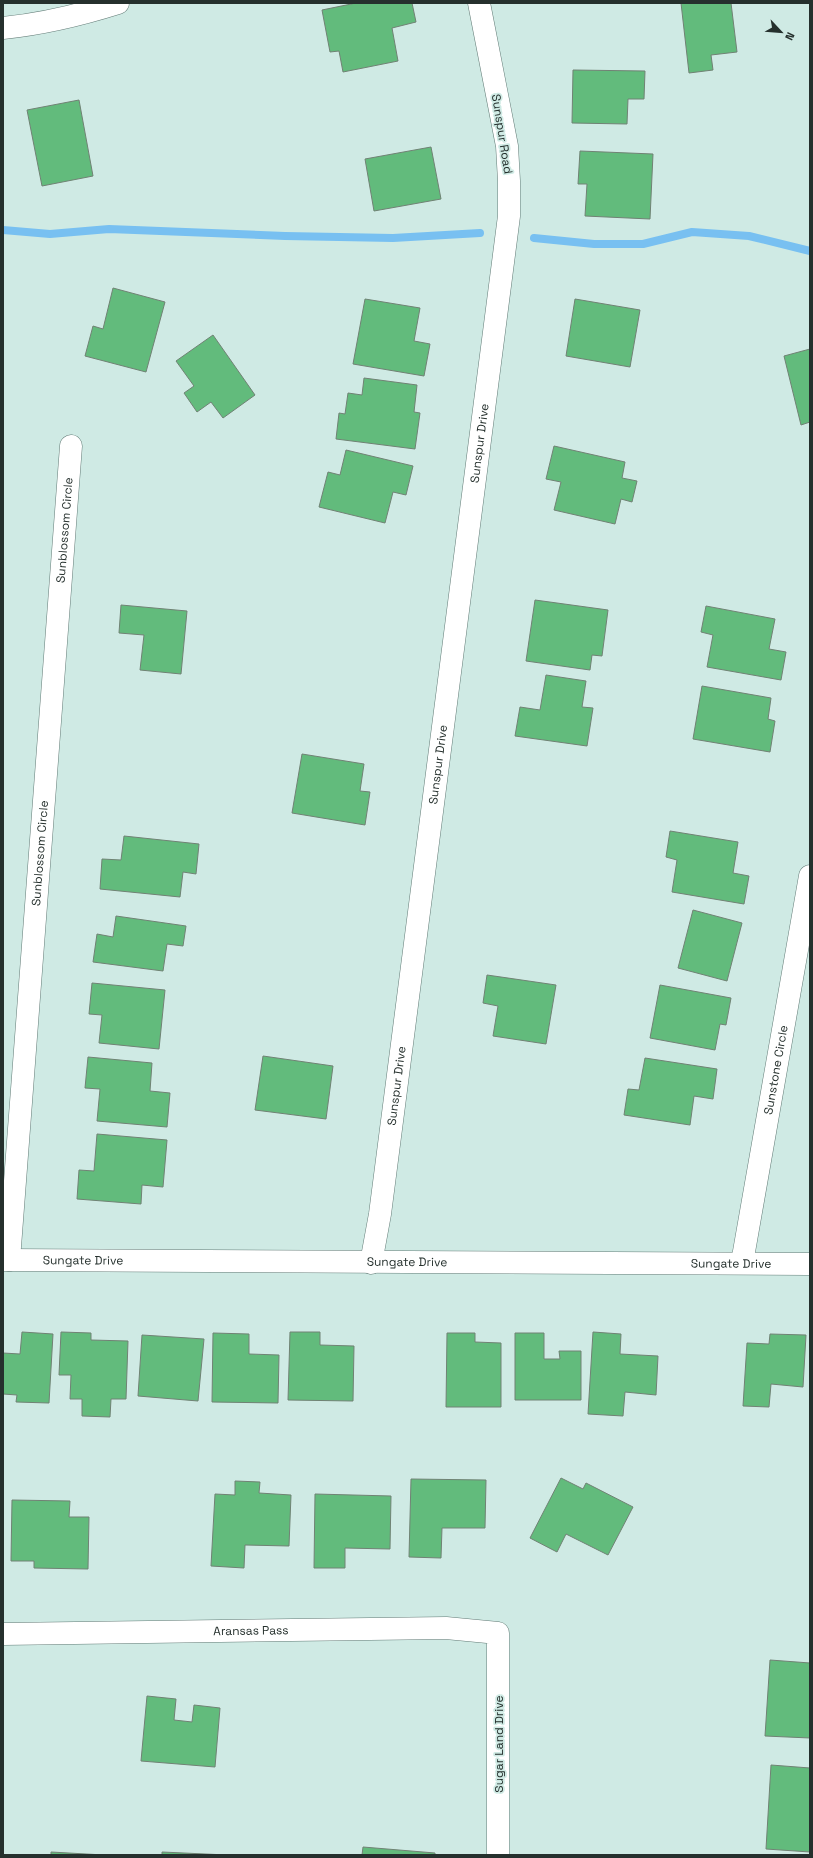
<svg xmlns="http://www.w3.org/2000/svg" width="813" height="1858" font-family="'Space Grotesk',sans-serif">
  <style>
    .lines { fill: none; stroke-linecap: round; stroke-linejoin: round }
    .stream { stroke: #78c0f1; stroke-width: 8 }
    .building { fill: #62bb7c; stroke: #708274 }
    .street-casing { stroke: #627b76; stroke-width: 23 }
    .street { stroke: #fff; stroke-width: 22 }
    .labels { text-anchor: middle; stroke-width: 3.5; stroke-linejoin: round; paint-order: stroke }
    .street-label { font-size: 12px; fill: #25302d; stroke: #cfeae4 }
  </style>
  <rect width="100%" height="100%" fill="#cfeae4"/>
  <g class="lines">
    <g class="stream">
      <path d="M3,230L50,234L109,229L285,236L393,238L480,233"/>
      <path d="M534,238L594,244H643L692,232L749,236L810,251"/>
    </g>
  </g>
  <g class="building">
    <path d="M356,3H412L416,22L392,28L398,61L343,72L339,51L330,52L322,10Z"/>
    <path d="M681,3H731L737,52L711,55L713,70L689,73Z"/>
    <path d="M573,70L645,71L644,99H628L627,124L572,123Z"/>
    <path d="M79,100L93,176L42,186L27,110Z"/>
    <path d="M431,147L441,199L374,211L365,159Z"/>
    <path d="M580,151L653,154L650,219L585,216L587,184H578Z"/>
    <path d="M113,288L165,302L146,372L85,356L93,326L103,329Z"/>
    <path d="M365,299L420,308L414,341L430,344L424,376L353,364Z"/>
    <path d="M575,299L640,310L630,367L566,356Z"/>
    <path d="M213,335L255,395L223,418L211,402L197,412L184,393L194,386L176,361Z"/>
    <path d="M810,349V422L801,425L784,356Z"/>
    <path d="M364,378L417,385L414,412L420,413L415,449L336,439L339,413L345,414L348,393L362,395Z"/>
    <path d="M554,446L625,462L622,478L637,481L632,502L621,499L615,524L554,510L561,482L546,479Z"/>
    <path d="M346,450L413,466L406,495L393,492L385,523L319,507L328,472L340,475Z"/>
    <path d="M535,600L608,610L602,656L592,655L590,670L526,661Z"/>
    <path d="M121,605L187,611L181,674L140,670L144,635L119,633Z"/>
    <path d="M706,606L775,619L769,649L786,652L781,680L707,667L713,635L701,632Z"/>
    <path d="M546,675L586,681L582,707L593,708L587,746L515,736L520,707L540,710Z"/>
    <path d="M702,686L771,698L768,719L775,721L770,752L693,739Z"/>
    <path d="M302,754L364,764L360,791L370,792L365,825L292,813Z"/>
    <path d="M670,831L738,842L733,873L749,876L744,904L672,892L677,860L666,857Z"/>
    <path d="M124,836L199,844L196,874L183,872L180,897L100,889L102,859L121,860Z"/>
    <path d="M693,910L742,923L727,981L678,968Z"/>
    <path d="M116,916L186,926L183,946L167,944L163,971L93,962L97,934L113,937Z"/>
    <path d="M487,975L556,985L546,1044L493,1036L498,1006L483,1003Z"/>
    <path d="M92,983L165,990L159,1049L99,1043L102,1015L89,1014Z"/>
    <path d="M660,985L731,998L726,1025L720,1024L715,1050L650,1038Z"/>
    <path d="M263,1056L333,1066L326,1119L255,1110Z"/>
    <path d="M88,1057L152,1063L150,1091L170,1093L167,1127L97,1121L100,1089L85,1088Z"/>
    <path d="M645,1058L717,1069L713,1099L694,1096L690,1125L624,1115L628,1089L639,1090Z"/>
    <path d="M97,1134L167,1140L163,1187L142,1185L141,1204L77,1199L79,1170L94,1171Z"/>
    <path d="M22,1332L53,1334L49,1403L16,1402L17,1395L3,1394V1353L20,1354Z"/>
    <path d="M61,1332L91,1333V1340L128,1341L126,1399H111L110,1417L82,1416V1399H70L71,1375H59Z"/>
    <path d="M290,1332H320V1345L354,1346L353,1401L288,1400Z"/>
    <path d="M593,1332L621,1334L620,1354L658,1356L656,1395L625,1392L623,1416L588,1414Z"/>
    <path d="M213,1333L249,1334V1354L279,1355L278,1403L212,1402Z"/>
    <path d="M447,1333H475V1342L501,1343V1407H446Z"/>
    <path d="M515,1333H544V1359H560L559,1351H581V1400H515Z"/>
    <path d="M770,1334L806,1335L803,1387L771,1384L769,1407L743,1406L747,1343L769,1344Z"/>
    <path d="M142,1335L204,1339L198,1401L138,1396Z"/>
    <path d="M561,1478L583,1489L586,1483L633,1507L608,1555L566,1534L557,1552L530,1538Z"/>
    <path d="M411,1479L486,1480L485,1528H442L441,1558L409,1557Z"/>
    <path d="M235,1481L260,1482L259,1493L291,1495L289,1546L245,1545L244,1568L211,1566L215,1494L235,1495Z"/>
    <path d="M315,1494L391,1496L390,1549L345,1548V1568H314Z"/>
    <path d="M12,1500L70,1501L69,1517H89L88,1569L34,1568V1561H11Z"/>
    <path d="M770,1660L810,1663V1738L765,1736Z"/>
    <path d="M147,1696L176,1699L174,1720L192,1722L194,1705L220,1708L215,1767L141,1761Z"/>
    <path d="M771,1765L810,1768V1852L766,1849Z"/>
    <path d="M363,1847L435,1853V1855H362Z"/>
    <path d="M51,1852L104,1855H51Z"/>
    <path d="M162,1852L227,1855H162Z"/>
  </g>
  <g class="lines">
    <g class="street-casing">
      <g id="street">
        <path d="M3,28C43,24 80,15 118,3"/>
        <path id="s1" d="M3,1260L810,1264"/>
        <path id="s2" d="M9,1260L71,446"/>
        <path id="s3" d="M371,1263L380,1214L509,216V181L507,146L479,3"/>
        <path id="s4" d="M742,1263L810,876"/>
        <path id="s5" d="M3,1634L446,1628L498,1633V1855"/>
      </g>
    </g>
    <use href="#street" class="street"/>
  </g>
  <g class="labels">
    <g class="street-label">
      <text transform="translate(502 134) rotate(81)" y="4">Sunspur Road</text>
      <text dy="4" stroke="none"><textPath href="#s3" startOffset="827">Sunspur Drive</textPath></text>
      <text dy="4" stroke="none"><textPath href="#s2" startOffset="732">Sunblossom Circle</textPath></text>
      <text dy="4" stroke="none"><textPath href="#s3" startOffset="503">Sunspur Drive</textPath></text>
      <text dy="4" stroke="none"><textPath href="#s2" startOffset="408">Sunblossom Circle</textPath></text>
      <text dy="4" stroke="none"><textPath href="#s4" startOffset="196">Sunstone Circle</textPath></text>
      <text dy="4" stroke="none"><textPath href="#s3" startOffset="179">Sunspur Drive</textPath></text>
      <text dy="4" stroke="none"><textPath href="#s1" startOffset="80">Sungate Drive</textPath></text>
      <text dy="4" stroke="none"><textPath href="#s1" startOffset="404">Sungate Drive</textPath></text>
      <text dy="4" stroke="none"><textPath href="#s1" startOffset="728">Sungate Drive</textPath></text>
      <text dy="4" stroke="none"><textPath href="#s5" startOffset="248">Aransas Pass</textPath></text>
      <text transform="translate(499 1744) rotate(-90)" y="4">Sugar Land Drive</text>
    </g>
  </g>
  <rect width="813" height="1858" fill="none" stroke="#25302d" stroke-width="8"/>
  <g transform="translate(781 32) rotate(116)" stroke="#cfeae4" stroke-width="3" paint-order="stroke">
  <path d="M0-3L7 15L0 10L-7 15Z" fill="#25302d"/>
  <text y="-6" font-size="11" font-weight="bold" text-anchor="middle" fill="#25302d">N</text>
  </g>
</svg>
